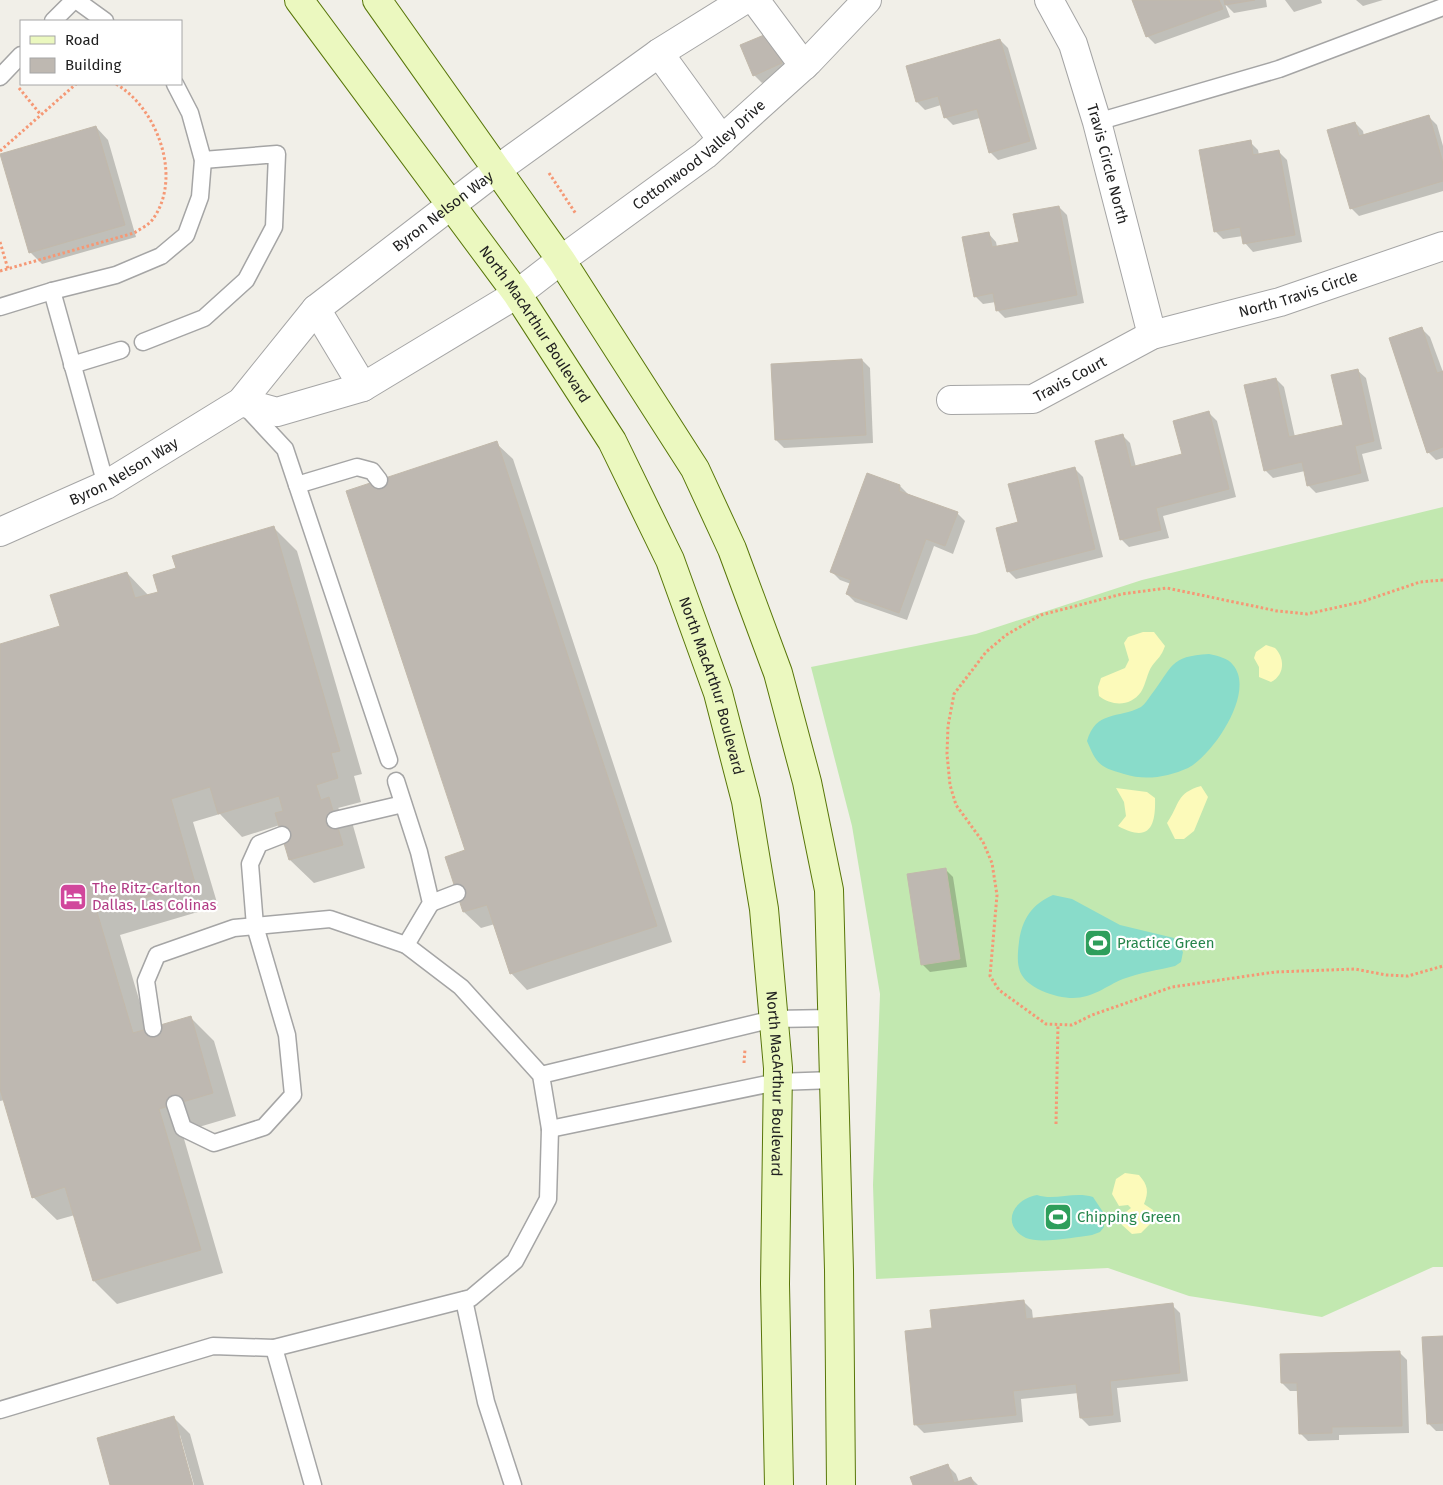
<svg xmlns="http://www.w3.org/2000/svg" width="1443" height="1485" font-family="'Fira Sans',sans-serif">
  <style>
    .grass { fill: #c2e8b0 }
    .sand { fill: #fcfaba }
    .pitch { fill: #89dcca }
    .shadow { fill: #0003 }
    .building { fill: #beb8b1; stroke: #c2b9ab }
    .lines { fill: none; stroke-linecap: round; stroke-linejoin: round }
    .service-casing { stroke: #a5a5a5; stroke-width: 19 }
    .minor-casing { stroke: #a5a5a5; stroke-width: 30 }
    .secondary-casing { stroke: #587609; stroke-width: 30 }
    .path { stroke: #f59875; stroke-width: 3; stroke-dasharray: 2.5 2.5; stroke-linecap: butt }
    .service { stroke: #fff; stroke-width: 16 }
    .minor { stroke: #fff; stroke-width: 28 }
    .secondary { stroke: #ebf8bf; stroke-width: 28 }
    .labels { text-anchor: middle; stroke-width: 4.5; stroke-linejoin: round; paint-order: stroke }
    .street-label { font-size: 15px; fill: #212121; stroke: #fff }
    .hotel-label { font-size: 15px; fill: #b23c85; stroke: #fff; text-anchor: start }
    .leisure-label { font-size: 15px; fill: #27864d; stroke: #fff; text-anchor: start }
  </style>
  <rect width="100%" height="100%" fill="#f1efe8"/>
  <path class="grass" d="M1443,507V1267H1433L1322,1317L1189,1296L1108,1268L876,1279L873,1185L880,994L852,826L811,667L976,634L1142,580Z"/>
  <g class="sand">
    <path d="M1143,632H1154L1165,646C1161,657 1158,658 1152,666C1147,673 1146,684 1141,692C1130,707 1112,706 1099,696L1098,687L1101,678L1125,668L1129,660L1124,643L1128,637Z"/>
    <path d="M1266,645L1275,648C1285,658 1285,675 1271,682L1259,677V667L1254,658L1256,652Z"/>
    <path d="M1201,786L1208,797L1194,831L1184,839H1175L1167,823C1180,804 1176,793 1201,786Z"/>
    <path d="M1116,788L1147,792L1155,798C1156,827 1149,843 1118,826L1126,816L1124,802Z"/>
    <path d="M1125,1173L1139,1175C1148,1185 1149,1192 1144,1204L1153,1210L1154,1220L1141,1233L1132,1234L1122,1225V1215L1131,1208L1128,1205L1119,1206L1112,1194L1116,1179Z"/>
  </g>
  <g class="pitch">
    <path d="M1209,654C1218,656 1228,658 1233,665C1256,692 1213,755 1188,768C1168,777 1145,781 1124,774C1100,767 1097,765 1087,741C1096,710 1118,719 1141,707C1145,704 1148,699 1151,695C1173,667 1169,656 1209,654Z"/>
    <path d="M1053,895L1072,899L1120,925L1174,938L1183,952L1181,962L1175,966C1158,970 1139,973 1123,979C1106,986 1093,998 1073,998C1056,998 1023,988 1019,968C1017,960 1018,950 1019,942C1022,919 1032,904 1053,895Z"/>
    <path d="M1037,1195C1055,1201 1074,1191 1093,1197L1103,1212L1104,1227L1100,1232L1092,1235C1077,1237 1040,1244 1026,1238C1000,1225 1013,1199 1037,1195Z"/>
  </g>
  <g class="shadow">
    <path d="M1133,0H1266L1267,7L1234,13L1225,4L1230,17L1155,44L1147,36Z"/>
    <path d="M1285,0H1321L1322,3L1294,12Z"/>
    <path d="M1356,0H1383L1363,6Z"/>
    <path d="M1000,40L1008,48L1037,149L998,160L990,152L980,118L953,125L945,117L941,105L925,110L917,102L907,67Z"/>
    <path d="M776,43L789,72L762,83L754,75Z"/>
    <path d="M1429,117L1437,125L1443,146V191L1359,216L1351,208L1355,123L1363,131L1364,136Z"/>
    <path d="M96,127L108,140L136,237L42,264L30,252Z"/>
    <path d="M1250,142L1258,150L1259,155L1279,152L1287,160L1302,242L1253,252L1245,243L1243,236L1223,239L1215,231Z"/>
    <path d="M1059,207L1067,215L1084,303L1005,318L997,310L996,302L983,304L975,296L988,233L996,242L997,247L1020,243Z"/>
    <path d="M1422,329L1430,337L1443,372V458L1436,460L1428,452Z"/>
    <path d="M862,360L870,368L873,443L784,448L776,440Z"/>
    <path d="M1357,370L1366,378L1382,449L1362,454L1369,481L1316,493L1308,485L1305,471L1273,478L1265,470L1276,379L1284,387L1295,437L1344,426Z"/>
    <path d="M1209,413L1217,421L1236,497L1163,516L1169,538L1129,547L1121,539L1122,435L1130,443L1136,467L1183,455Z"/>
    <path d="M496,443L513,459L672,942L527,990L511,973L495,924L481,928L464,912L447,858L467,851Z"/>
    <path d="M1075,469L1083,477L1103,557L1016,579L1008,571L1020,523Z"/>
    <path d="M868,475L900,486L908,494L957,513L965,521L953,554L934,546L907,620L855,602L847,594L851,584L840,580L832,572Z"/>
    <path d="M274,528L297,551L362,774L354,776L361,802L338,808L352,822L365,868L314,883L290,860L280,825L242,837L220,814L193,822L218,906L120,935L148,1030L191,1018L214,1041L236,1116L182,1132L223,1273L117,1304L94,1281L75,1215L57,1220L33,1197L5,1100L0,1101V645L61,627L127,573L149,596L159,593L177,569Z"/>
    <path d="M945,869L953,877L967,967L930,972L922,964Z"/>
    <path d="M1024,1302L1032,1310L1033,1319L1172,1305L1180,1313L1188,1381L1117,1388L1121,1422L1089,1426L1081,1418L1079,1393L1021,1399L1023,1422L924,1433L916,1425L906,1332L933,1329Z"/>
    <path d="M1443,1337V1431H1436L1428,1423Z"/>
    <path d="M1399,1352L1407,1360L1409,1433L1339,1435V1440L1308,1441L1300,1433L1298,1391H1290L1282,1383Z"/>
    <path d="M173,1417L190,1434L204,1485H194L180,1435H178L192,1485H112Z"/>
    <path d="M948,1466L956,1474L959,1482L971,1478L978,1485H914Z"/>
  </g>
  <g class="building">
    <path d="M1132,0H1219L1223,9L1146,37Z"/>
    <path d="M1224,0H1255L1225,5Z"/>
    <path d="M769,33L782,63L753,76L740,45Z"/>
    <path d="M1000,39L1030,141L989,153L977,109L944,118L938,96L916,102L906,66Z"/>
    <path d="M1429,115L1443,163V181L1350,209L1327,130L1355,122L1359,136Z"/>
    <path d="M96,126L125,225L29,253L0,154Z"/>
    <path d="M1251,140L1253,155L1279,150L1295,235L1243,244L1240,227L1214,232L1199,150Z"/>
    <path d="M1059,206L1077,295L996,311L993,293L974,297L962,237L989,232L992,247L1019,242L1013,214Z"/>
    <path d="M1422,327L1437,373L1443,371V447L1427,453L1389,338Z"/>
    <path d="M862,359L866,435L775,440L771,364Z"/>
    <path d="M1358,369L1374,441L1355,446L1361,473L1307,486L1302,462L1264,471L1244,385L1276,378L1289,437L1343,425L1331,375Z"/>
    <path d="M1209,411L1229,489L1156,508L1161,530L1120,540L1095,441L1123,434L1131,467L1182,454L1173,421Z"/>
    <path d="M497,441L657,926L510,974L487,905L463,912L445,857L465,850L346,491Z"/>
    <path d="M1075,467L1095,549L1007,572L996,528L1018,522L1008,484Z"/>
    <path d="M867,473L900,485L899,491L958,512L945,546L926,539L899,613L846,594L851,580L830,572Z"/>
    <path d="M274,526L340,751L331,753L338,778L316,785L321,800L329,797L343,845L289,860L275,813L283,811L279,796L218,814L210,787L171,799L195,883L97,912L133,1033L191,1016L213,1093L159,1109L201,1250L93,1281L65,1187L32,1198L0,1089V644L60,626L50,595L127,572L135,598L158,592L153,575L176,568L172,556Z"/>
    <path d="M946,868L960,959L921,965L907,874Z"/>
    <path d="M1024,1300L1026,1319L1173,1303L1180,1373L1110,1381L1113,1415L1080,1418L1076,1384L1013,1391L1016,1415L914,1425L905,1331L932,1328L930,1310Z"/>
    <path d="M1443,1336V1423L1427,1424L1422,1337Z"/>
    <path d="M1400,1351L1402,1426L1332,1427V1433L1299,1434L1297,1383H1281L1280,1354Z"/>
    <path d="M174,1416L193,1485H110L97,1438Z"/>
    <path d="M948,1464L954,1483L971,1477L974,1485H913L910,1477Z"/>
  </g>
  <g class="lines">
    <g class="service-casing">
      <g id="service">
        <path d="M76,0L105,21"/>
        <path d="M53,21L74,0"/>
        <path d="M0,77L21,55"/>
        <path d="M1097,122L1279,69L1443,7"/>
        <path d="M52,291L106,485"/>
        <path d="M0,307L52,291L116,275L161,256L186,235L200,197L203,160L190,113L175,84"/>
        <path d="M143,342L204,318L246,280L274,227L277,154L203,160"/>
        <path d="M72,365L121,350"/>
        <path d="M244,405L285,449L389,760"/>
        <path d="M297,485L357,467L372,471L379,480"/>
        <path d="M396,781L419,852L431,903L406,945"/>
        <path d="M335,820L403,804"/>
        <path d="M431,903L457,893"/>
        <path d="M541,1075L773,1019L833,1018"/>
        <path d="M175,1104L183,1128L214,1143L264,1127L293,1095L287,1035L255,926L250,864L259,844L282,835"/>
        <path d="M550,1129L777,1082L834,1080"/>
        <path d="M464,1300L486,1402L513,1485"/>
        <path d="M274,1348L313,1485"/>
        <path d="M0,1410L213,1346L274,1348L471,1298L515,1261L548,1199L550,1129L541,1075L461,987L406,945L330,919L234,928L157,955L146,981L153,1028"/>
      </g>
    </g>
    <g class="minor-casing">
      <g id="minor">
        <path d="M755,0L804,66"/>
        <path id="s1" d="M1049,0L1073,44L1097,122L1152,335"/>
        <path d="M659,53L722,140"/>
        <path d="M316,309L363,387"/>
        <path id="s2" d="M951,400L1033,399L1152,335L1280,302L1443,246"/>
        <path id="s3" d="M241,402L277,412L363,387L517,294L561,260L705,155L809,61L867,0"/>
        <path id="s4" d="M0,532L106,485L241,402L316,309L498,169L659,53L744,0"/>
      </g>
    </g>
    <g class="secondary-casing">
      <g id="secondary">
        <path id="s5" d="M299,0L517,294L612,441L670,560L718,693L746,801L764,909L778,1068L775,1284L779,1485"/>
        <path d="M377,0L561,260L695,469L732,549L778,673L807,782L829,890L839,1270L841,1485"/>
      </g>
    </g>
    <g class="path">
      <path d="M19,88L41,115"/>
      <path d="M0,151L76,84"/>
      <path d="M549,173L576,214"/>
      <path d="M0,242L8,269"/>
      <path d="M0,271L134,233C140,229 149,225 153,219C183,177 157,108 116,84"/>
      <path d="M1443,580L1420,582L1361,602L1307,614L1277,611L1167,588L1122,594L1041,615L1006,635L986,652L954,694L948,726L947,754L950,785L956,805L983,842L992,863L997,895L990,976L999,990L1046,1024L1072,1025L1092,1015L1172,987L1275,972L1355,969L1386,975L1408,976L1443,966"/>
      <path d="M744,1063L745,1049"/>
      <path d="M1056,1124L1058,1024"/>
    </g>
    <use href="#service" class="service"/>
    <use href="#minor" class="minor"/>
    <use href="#secondary" class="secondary"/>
  </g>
  <defs>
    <g id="hotel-square" transform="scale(1.4375)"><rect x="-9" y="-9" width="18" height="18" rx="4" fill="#d1479c" stroke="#fff"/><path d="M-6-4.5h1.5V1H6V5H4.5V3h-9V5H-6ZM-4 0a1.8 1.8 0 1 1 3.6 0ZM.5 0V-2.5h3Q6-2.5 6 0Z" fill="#fff"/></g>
    <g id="stadium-square" transform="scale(1.4375)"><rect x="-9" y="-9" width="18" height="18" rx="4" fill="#2e9e5b" stroke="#fff"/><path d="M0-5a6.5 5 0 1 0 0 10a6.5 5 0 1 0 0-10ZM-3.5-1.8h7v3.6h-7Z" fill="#fff"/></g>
  </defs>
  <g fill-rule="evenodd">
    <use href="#hotel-square" x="73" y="897"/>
    <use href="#stadium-square" x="1098" y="943"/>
    <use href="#stadium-square" x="1058" y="1217"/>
  </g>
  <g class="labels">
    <g class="street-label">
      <text dy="5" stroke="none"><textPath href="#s3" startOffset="536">Cottonwood Valley Drive</textPath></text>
      <text dy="5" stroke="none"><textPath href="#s1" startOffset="175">Travis Circle North</textPath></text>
      <text dy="5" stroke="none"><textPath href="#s4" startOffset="554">Byron Nelson Way</textPath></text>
      <text dy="5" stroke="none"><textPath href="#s2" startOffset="369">North Travis Circle</textPath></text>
      <text dy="5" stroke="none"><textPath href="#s5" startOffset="401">North MacArthur Boulevard</textPath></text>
      <text dy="5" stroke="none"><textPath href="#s2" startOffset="124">Travis Court</textPath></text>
      <text dy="5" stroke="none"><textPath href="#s4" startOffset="138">Byron Nelson Way</textPath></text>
      <text dy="5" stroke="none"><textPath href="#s5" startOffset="806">North MacArthur Boulevard</textPath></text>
      <text dy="5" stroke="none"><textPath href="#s5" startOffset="1211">North MacArthur Boulevard</textPath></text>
    </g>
    <g class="hotel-label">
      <text x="92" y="893">The Ritz-Carlton<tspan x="92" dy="17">Dallas, Las Colinas</tspan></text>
    </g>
    <g class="leisure-label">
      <text x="1117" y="948">Practice Green</text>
      <text x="1077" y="1222">Chipping Green</text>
    </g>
  </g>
  <rect x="20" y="20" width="162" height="65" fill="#ffffff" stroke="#a6a6a6"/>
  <rect x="30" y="36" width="25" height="8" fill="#ebf8bf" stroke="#a6a6a6"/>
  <text x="65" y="45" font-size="15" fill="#212121">Road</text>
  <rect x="30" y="58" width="25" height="15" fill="#beb8b1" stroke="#a6a6a6"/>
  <text x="65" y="70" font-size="15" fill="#212121">Building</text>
</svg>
